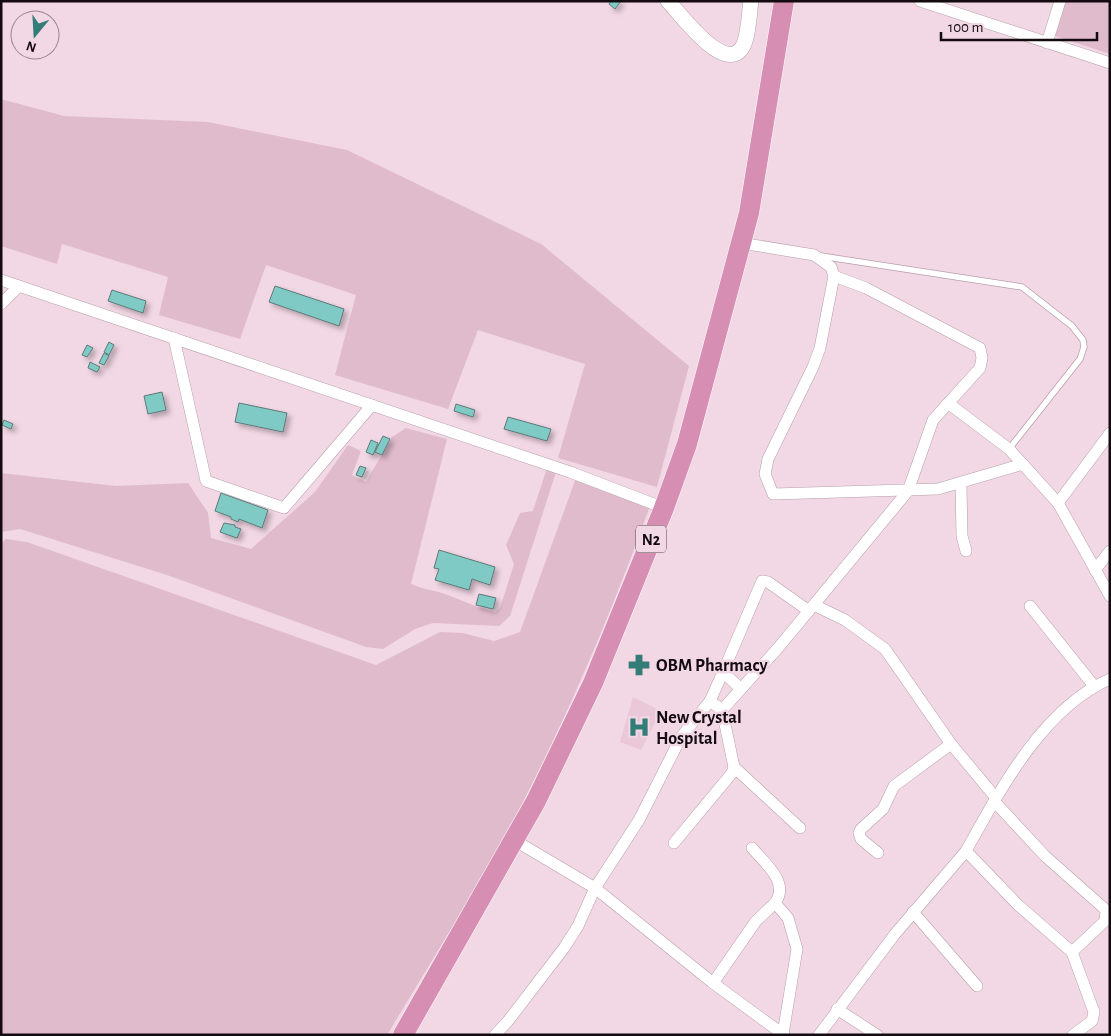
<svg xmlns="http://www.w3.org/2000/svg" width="1111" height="1036" font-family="'Alegreya Sans',sans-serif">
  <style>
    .built { fill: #eac8d8 }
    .green { fill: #e0bbcc }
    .building { fill: #80cac6; stroke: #5d7977; filter: url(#shadow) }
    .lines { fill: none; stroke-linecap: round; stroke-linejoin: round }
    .lane-casing { stroke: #b79faa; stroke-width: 7 }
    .street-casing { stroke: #b79faa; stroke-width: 12 }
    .secondary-casing { stroke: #b79faa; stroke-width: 16 }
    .highway-casing { stroke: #fff; stroke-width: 21 }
    .lane { stroke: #fff; stroke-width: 5.5 }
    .street { stroke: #fff; stroke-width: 11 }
    .secondary { stroke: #fff; stroke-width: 15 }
    .highway { stroke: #d78eb3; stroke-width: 20 }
    .labels { text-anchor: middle; stroke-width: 5; stroke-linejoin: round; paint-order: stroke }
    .shield { fill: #f2d7e4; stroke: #56484f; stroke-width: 1 }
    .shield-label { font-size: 16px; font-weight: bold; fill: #130b0f }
    .poi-label { font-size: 18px; font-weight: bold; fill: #130b0f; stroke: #f2d7e4; text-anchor: start }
  </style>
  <defs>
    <filter id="shadow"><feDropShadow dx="3.5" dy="3.5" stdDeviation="2.5" flood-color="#0004"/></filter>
  </defs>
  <rect width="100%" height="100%" fill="#f2d7e4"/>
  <path class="built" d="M633,697L661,711L641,750L620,742Z"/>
  <g class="green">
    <path d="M1066,1H1110V54L1055,36Z"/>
    <path d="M1,99L64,116L208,122L347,150L541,244L689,366L657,487L558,458L585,364L478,330L448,409L335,375L356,295L266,265L240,339L159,315L168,277L62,244L57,264L1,246Z"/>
    <path d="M406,428L447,439L411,584C424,590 440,591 453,597C467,603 480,608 495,612L500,608L514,564L506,545L520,513L533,511L547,468L556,472L510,616L499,626L433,623L415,629L383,649L366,647L167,575L20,529L1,532V473L116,486L188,483L208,513L211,538L251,549L315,492L348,445L361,451L352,475L366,482L392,437Z"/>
    <path d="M576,478L650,506C615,603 575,699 528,792C486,875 435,955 387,1035H1V543L6,539L27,542L376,665L440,632L463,633L494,641L520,632Z"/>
  </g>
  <g class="building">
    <path d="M611,1H621L615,9L609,4Z"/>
    <path d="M275,286L344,309L339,326L269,302Z"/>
    <path d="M112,290L146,301L143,313L108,301Z"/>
    <path d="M109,342L114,345L109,355L104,352Z"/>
    <path d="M87,345L93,348L87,357L82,355Z"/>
    <path d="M104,353L109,356L104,365L99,363Z"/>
    <path d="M90,362L100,367L97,372L88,368Z"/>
    <path d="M162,392L166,410L148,414L144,396Z"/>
    <path d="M239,403L287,413L283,432L235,422Z"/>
    <path d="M456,404L475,410L473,417L454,411Z"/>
    <path d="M508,417L551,429L547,441L504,429Z"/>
    <path d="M4,420L13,424L11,429L2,425Z"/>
    <path d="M383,436L390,439L382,455L375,452Z"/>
    <path d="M371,440L378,443L373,455L366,452Z"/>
    <path d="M360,466L366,468L362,477L356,475Z"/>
    <path d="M221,493L268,510L262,528L239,519L238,522L231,519V517L215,511Z"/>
    <path d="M224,523L235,525V527L241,529L237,538L220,532Z"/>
    <path d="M439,550L495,567L490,585L472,579L469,590L435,580L439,569L434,568Z"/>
    <path d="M479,594L496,598L493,609L476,605Z"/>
  </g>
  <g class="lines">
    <g class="lane-casing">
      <path id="lane" d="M821,256L1022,287L1072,326L1083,340L1084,347L1080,359L1009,449"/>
    </g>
    <g class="street-casing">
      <g id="street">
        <path d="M920,1L1110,63"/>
        <path d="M1047,43L1060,1"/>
        <path d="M741,243L814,255L831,267L834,276L820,348L813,367L768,459L765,474L773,494L938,489L1023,464"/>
        <path d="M1,280L570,472L664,508"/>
        <path d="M1,304L19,286"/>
        <path d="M174,338L206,481L284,508L372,405"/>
        <path d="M948,403L1009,449L1058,503L1110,596"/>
        <path d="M961,484L962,536L966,551"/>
        <path d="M1058,503L1110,433"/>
        <path d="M1095,570L1110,551"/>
        <path d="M814,605L845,620L885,649L951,744L996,798"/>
        <path d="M1030,606L1094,686"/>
        <path d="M741,689L723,672L762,581L768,582L809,611"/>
        <path d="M710,701L723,672"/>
        <path d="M734,767L800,828"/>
        <path d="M994,801L1045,856L1106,910L1105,921L1072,952"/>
        <path d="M514,840L595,888L713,983L784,1035"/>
        <path d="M674,843L732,773L734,767L722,710"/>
        <path d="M752,848C765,863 790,883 775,903L788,918L797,949L783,1034"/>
        <path d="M878,853L861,839L859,833L861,829L883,809L894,786L951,744"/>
        <path d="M913,912L977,986"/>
        <path d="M713,983L756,921L775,903"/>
        <path d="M837,1009L877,1035"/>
        <path d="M495,1035L508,1021L564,948L578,926L595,888L639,820L681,737L710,701L722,710L778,648L908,491L933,420L980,368L982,358L980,348L866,288L834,276"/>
        <path d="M819,1035L895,934L966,851"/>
        <path d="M1073,1035L1092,1021L1094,1012L1072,952L1018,905L966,851C1000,790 1043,708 1110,679"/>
      </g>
    </g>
    <g class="secondary-casing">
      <path id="secondary" d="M668,1C680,13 728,80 744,44C749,31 749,15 751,1"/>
    </g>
    <g class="highway-casing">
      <path id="highway" d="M403,1035L536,801L593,683L664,508L687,444L749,213L784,1"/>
    </g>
    <use href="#lane" class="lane"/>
    <use href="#street" class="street"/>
    <use href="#secondary" class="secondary"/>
    <use href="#highway" class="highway"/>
  </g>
  <defs>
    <g id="pharmacy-bare" transform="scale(1.725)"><path d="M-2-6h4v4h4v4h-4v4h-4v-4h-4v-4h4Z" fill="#337c78" stroke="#f2d7e4" stroke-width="2.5" paint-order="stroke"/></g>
    <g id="hospital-bare" transform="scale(1.725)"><path d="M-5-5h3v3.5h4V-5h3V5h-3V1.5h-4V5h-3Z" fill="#337c78" stroke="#f2d7e4" stroke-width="2.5" paint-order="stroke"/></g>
  </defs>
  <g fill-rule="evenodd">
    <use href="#pharmacy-bare" x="639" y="665"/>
    <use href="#hospital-bare" x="639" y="727"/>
  </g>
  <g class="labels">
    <rect class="shield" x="636" y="525.5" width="30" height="27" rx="4"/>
    <g class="shield-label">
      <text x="651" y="545">N2</text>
    </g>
    <g class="poi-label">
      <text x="656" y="671">OBM Pharmacy</text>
      <text x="656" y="723">New Crystal<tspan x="656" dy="21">Hospital</tspan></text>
    </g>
  </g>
  <rect width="1111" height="1036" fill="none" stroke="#130b0f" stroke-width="5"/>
  <g transform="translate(35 35) rotate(198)"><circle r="24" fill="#f2d7e4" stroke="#99858f"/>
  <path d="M0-4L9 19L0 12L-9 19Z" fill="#337c78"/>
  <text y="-8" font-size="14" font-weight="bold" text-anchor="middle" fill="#130b0f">N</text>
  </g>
  <path d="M941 32v8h156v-8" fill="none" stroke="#130b0f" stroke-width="2.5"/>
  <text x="948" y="32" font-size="15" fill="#130b0f" stroke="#f2d7e4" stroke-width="4" paint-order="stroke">100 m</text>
</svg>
